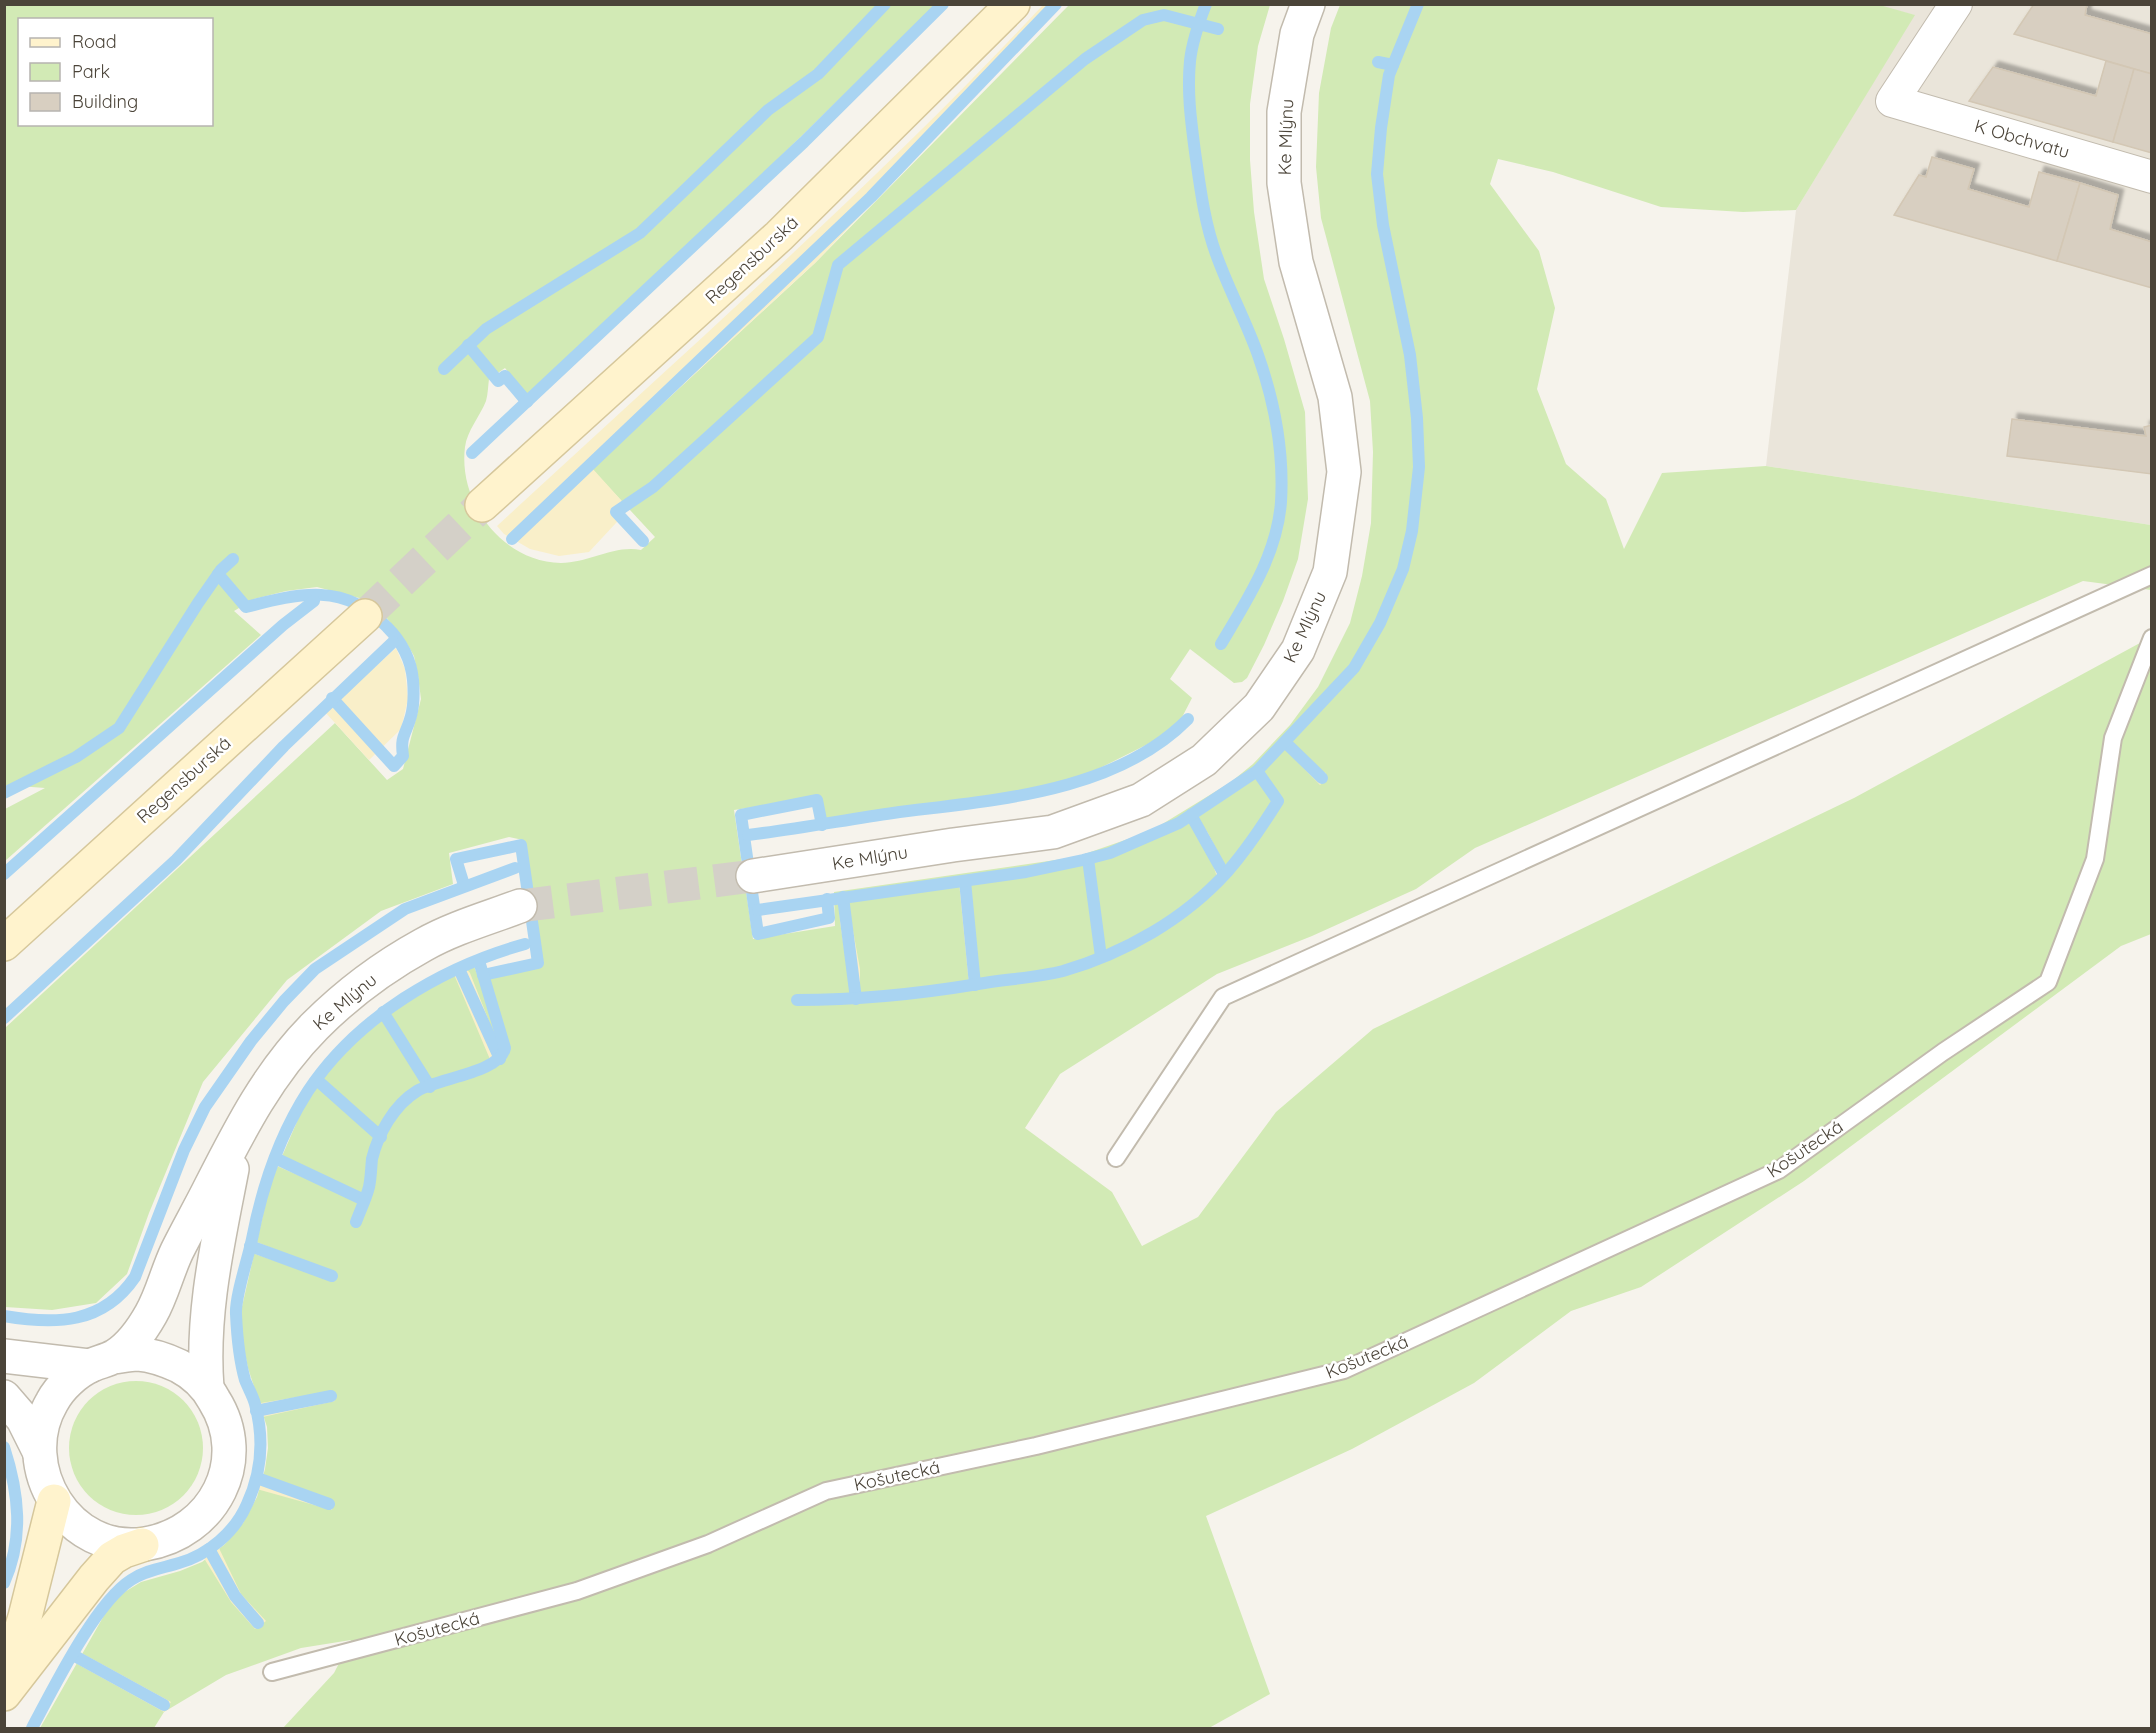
<svg xmlns="http://www.w3.org/2000/svg" width="2156" height="1733" font-family="Quicksand,sans-serif">
  <style>
    .residential { fill: #eae5da }
    .green { fill: #d2eab5; fill-rule: evenodd }
    .sand { fill: #f9efc9 }
    .lines { fill: none; stroke-linecap: round; stroke-linejoin: round }
    .stream { stroke: #a9d4f2; stroke-width: 12 }
    .building { fill: #d8cfc1; stroke: #d3c7b4; stroke-width: 1.5; filter: url(#shadow) }
    .tertiary-tunnel { stroke: #d4d0c8; stroke-width: 33; stroke-dasharray: 33 16; stroke-linecap: butt }
    .secondary-tunnel { stroke: #d4d0c8; stroke-width: 33; stroke-dasharray: 33 16; stroke-linecap: butt }
    .service-casing { stroke: #c2bbae; stroke-width: 20 }
    .minor-casing { stroke: #c2bbae; stroke-width: 34 }
    .tertiary-casing { stroke: #c2bbae; stroke-width: 36 }
    .secondary-casing { stroke: #d6c79b; stroke-width: 36 }
    .service { stroke: #fff; stroke-width: 16 }
    .minor { stroke: #fff; stroke-width: 32 }
    .tertiary { stroke: #fff; stroke-width: 33 }
    .secondary { stroke: #fff3cd; stroke-width: 33 }
    .labels { text-anchor: middle; stroke-width: 5; stroke-linejoin: round; paint-order: stroke }
    .street-label { font-size: 18px; fill: #4b4439; stroke: #fff }
  </style>
  <defs>
    <filter id="shadow"><feDropShadow dx="5.5" dy="-5.5" stdDeviation="1.5" flood-color="#0004"/></filter>
  </defs>
  <rect width="100%" height="100%" fill="#f6f3ec"/>
  <path class="residential" d="M1876,5H2151V525L1766,466L1796,210L1914,15Z"/>
  <g class="green">
    <path d="M1876,4L1915,15L1796,210L1743,212L1661,207L1553,172L1498,159L1490,184L1539,251L1555,308L1537,389L1566,464L1606,499L1624,549L1662,473L1766,466L2151,525V590L2083,581L1475,848L1416,889L1312,936L1217,974L1060,1074L1025,1128L1112,1192L1142,1246L1198,1217L1276,1112L1373,1029L1854,798L2151,637V934L2121,946L1804,1181L1641,1287L1571,1311L1474,1383L1352,1449L1206,1516L1270,1694L1209,1728H283L334,1673L351,1640L301,1648L226,1675L164,1712L154,1728H40L106,1612L118,1596L141,1582L180,1571L202,1562L224,1545L243,1523L257,1497L265,1469L268,1448L267,1427L248,1368L241,1335V1311L270,1184L302,1110L327,1072L358,1040L393,1011L436,985L474,966L479,979L541,966L523,840L509,837L449,853L453,884L381,911L287,980L203,1082L149,1213L127,1274L96,1303L52,1310L5,1307V1028L335,723L387,780L403,769L421,699L418,676L414,656L406,642L382,612L363,599L317,587L286,591L254,599L234,611L261,635L5,861V809L45,788L5,785V5H936L703,232L527,396L505,368L489,379C488,386 488,394 486,401C480,416 467,431 465,447C458,502 502,562 561,563C589,563 613,545 641,550L655,537L592,469L815,263L1069,5H1270L1258,46L1250,104V160L1254,212L1264,279L1284,339L1305,412L1308,499L1298,559L1283,601L1264,645L1247,678L1242,682L1234,683L1190,649L1170,679L1192,698L1178,725L1156,740L1096,770L1060,783L1034,791L985,796L824,821L820,797L734,810L753,939L835,926L834,892L1076,857L1151,831L1231,782L1253,764L1290,725L1318,687L1350,623L1362,576L1371,523L1373,452L1370,401L1321,218L1316,167L1319,93L1331,28L1340,5ZM20,20H212V124H20Z"/>
    <circle cx="136" cy="1448" r="67"/>
  </g>
  <g class="sand">
    <path d="M1043,5H1061L815,263L592,468L629,509L589,552L559,556L530,549L504,534L497,526C681,355 871,189 1043,5Z"/>
    <path d="M396,648L405,669L408,699L401,729L369,760L325,712Z"/>
    <path d="M1288,740L1318,770L1326,773L1324,781L1320,785L1282,746Z"/>
    <path d="M1194,813L1208,833L1228,871L1218,880L1213,865L1188,817Z"/>
    <path d="M1093,857L1106,956L1097,958L1083,860Z"/>
    <path d="M969,880L980,984L969,985L959,882Z"/>
    <path d="M847,897L860,969V999L852,1000L840,922L839,898Z"/>
    <path d="M464,966L470,973L498,1044L505,1048L500,1059L492,1064L453,972Z"/>
    <path d="M386,1009L433,1085L425,1088L379,1016Z"/>
    <path d="M320,1076L382,1132L379,1141L314,1084Z"/>
    <path d="M277,1153L365,1198L363,1203L272,1164Z"/>
    <path d="M252,1240L335,1274L334,1281L249,1252Z"/>
    <path d="M334,1391L335,1401L258,1418L255,1404Z"/>
    <path d="M258,1474L333,1500L332,1510L253,1488Z"/>
    <path d="M217,1544L241,1594L266,1621L255,1629L231,1602L202,1555Z"/>
    <path d="M76,1650L171,1702L164,1712L70,1660Z"/>
  </g>
  <g class="lines">
    <g class="stream">
      <path d="M1206,4C1199,22 1192,42 1190,61C1187,92 1191,121 1195,152C1200,186 1204,221 1216,254C1228,288 1246,321 1258,355C1275,403 1284,452 1281,502C1277,555 1247,600 1221,644"/>
      <path d="M1378,62L1393,65"/>
      <path d="M468,345L498,381L505,376L527,402"/>
      <path d="M444,369L486,329L640,233L768,110L818,74L885,4"/>
      <path d="M472,453L804,142L943,4"/>
      <path d="M512,539L871,197L1056,4"/>
      <path d="M643,541L616,512L653,487L818,337L838,265L1085,59L1143,20L1164,15L1218,29"/>
      <path d="M218,574L246,607C300,593 345,582 387,627C401,641 411,660 413,680C414,692 414,705 411,716C406,735 400,735 403,756L394,766L332,698"/>
      <path d="M1286,743L1322,778"/>
      <path d="M4,793L76,757L119,728L198,603L221,570L233,559"/>
      <path d="M1191,815L1224,874"/>
      <path d="M822,825L817,800L741,815L758,934L829,918L827,899"/>
      <path d="M748,835C796,829 845,820 893,813C991,800 1114,794 1188,719"/>
      <path d="M1088,859L1101,957"/>
      <path d="M4,874L283,625L314,601"/>
      <path d="M965,881L975,985"/>
      <path d="M464,885L456,859L521,845L538,963L483,975"/>
      <path d="M843,897L856,999"/>
      <path d="M758,910L1026,872L1083,860L1110,853L1142,839L1179,823L1257,771L1354,668L1380,623L1403,569L1412,531L1419,467L1417,418L1410,355L1383,225L1377,174L1381,128L1389,75L1418,4"/>
      <path d="M459,969L500,1059"/>
      <path d="M797,1000C858,1000 918,994 978,984C1006,979 1036,978 1063,971C1125,953 1185,919 1228,871C1247,849 1263,825 1278,801L1257,771"/>
      <path d="M383,1012L430,1087"/>
      <path d="M4,1018L176,860L284,746L393,642"/>
      <path d="M317,1080L381,1137"/>
      <path d="M275,1158L364,1200"/>
      <path d="M356,1222C360,1211 366,1199 369,1187C371,1178 371,1169 372,1159C378,1134 394,1105 417,1091C438,1078 500,1073 505,1048L479,961"/>
      <path d="M250,1246L332,1276"/>
      <path d="M4,1316C56,1325 103,1324 135,1277L184,1150L205,1107L251,1041L284,1001L315,969L405,909L515,868"/>
      <path d="M256,1411L331,1396"/>
      <path d="M4,1447C19,1493 24,1538 4,1583"/>
      <path d="M257,1478L329,1504"/>
      <path d="M209,1549L235,1596L258,1623"/>
      <path d="M73,1655L164,1705"/>
      <path d="M32,1728C53,1689 95,1603 131,1580C146,1570 163,1568 179,1563C208,1555 235,1532 247,1504C262,1472 264,1438 255,1404C253,1396 248,1388 245,1380C239,1359 237,1336 236,1314C235,1296 248,1259 252,1239C262,1187 279,1136 308,1091C357,1017 442,967 525,944"/>
    </g>
  </g>
  <g class="building">
    <path d="M2034,4H2087L2085,15L2152,34V74L2014,34Z"/>
    <path d="M2106,61L2134,69L2113,142L1969,101L1993,67L2096,96Z"/>
    <path d="M2134,69L2152,74V153L2113,142Z"/>
    <path d="M1932,157L1974,169L1968,189L2029,207L2039,172L2080,183L2057,261L1894,215L1919,175L1926,177Z"/>
    <path d="M2080,183L2118,195L2110,229L2152,242V288L2057,261Z"/>
    <path d="M2012,419L2146,436L2144,427L2152,425V474L2007,456Z"/>
  </g>
  <g class="lines">
    <path class="tertiary-tunnel" d="M520,906L753,876"/>
    <path class="secondary-tunnel" d="M365,616L482,505"/>
    <g class="service-casing">
      <g id="service">
        <path d="M1116,1158L1223,997L2152,575"/>
        <path d="M272,1672L577,1591L708,1544L826,1491L1036,1446L1344,1370L1779,1170L1943,1052L2048,982L2095,859L2113,738L2152,638"/>
      </g>
    </g>
    <g class="minor-casing">
      <path id="minor" d="M1956,4L1892,101L2152,177"/>
    </g>
    <g class="tertiary-casing">
      <g id="tertiary">
        <path d="M753,876L953,845L1053,832L1141,800L1204,760L1259,707L1298,650L1330,572L1344,472L1335,397L1296,262L1284,183V112L1297,34L1308,4"/>
        <path d="M4,1356L89,1366"/>
        <path d="M113,1357C121,1356 130,1354 138,1354C152,1355 166,1360 179,1366C194,1374 206,1385 214,1400C252,1460 214,1533 145,1544C69,1556 14,1467 52,1402C60,1387 76,1372 92,1365C99,1362 108,1360 115,1356C131,1346 142,1330 151,1314C162,1295 167,1272 177,1251C188,1229 200,1208 211,1186C240,1129 269,1072 315,1026C347,994 383,967 423,945C453,928 488,918 520,906"/>
        <path d="M207,1388C201,1314 218,1242 232,1169"/>
        <path d="M4,1397L23,1419L39,1451"/>
      </g>
    </g>
    <g class="secondary-casing">
      <g id="secondary">
        <path d="M482,505L779,236L1013,4"/>
        <path d="M4,944L365,616"/>
        <path d="M5,1681L25,1617L54,1501"/>
        <path d="M4,1694L94,1578L112,1558L124,1551L142,1545"/>
      </g>
    </g>
    <use href="#service" class="service"/>
    <use href="#minor" class="minor"/>
    <use href="#tertiary" class="tertiary"/>
    <use href="#secondary" class="secondary"/>
  </g>
  <g class="labels">
    <g class="street-label">
      <text transform="translate(1286 137) rotate(-88)" y="6">Ke Mlýnu</text>
      <text transform="translate(2022 139) rotate(16)" y="6">K Obchvatu</text>
      <text transform="translate(752 260) rotate(-43)" y="6">Regensburská</text>
      <text transform="translate(1305 627) rotate(-65)" y="6">Ke Mlýnu</text>
      <text transform="translate(184 780) rotate(-42)" y="6">Regensburská</text>
      <text transform="translate(870 858) rotate(-9)" y="6">Ke Mlýnu</text>
      <text transform="translate(345 1002) rotate(-40)" y="6">Ke Mlýnu</text>
      <text transform="translate(1805 1149) rotate(-34)" y="6">Košutecká</text>
      <text transform="translate(1367 1357) rotate(-22)" y="6">Košutecká</text>
      <text transform="translate(897 1476) rotate(-12)" y="6">Košutecká</text>
      <text transform="translate(437 1629) rotate(-15)" y="6">Košutecká</text>
    </g>
  </g>
  <rect width="2156" height="1733" fill="none" stroke="#4b4439" stroke-width="12"/>
  <rect x="18" y="18" width="195" height="108" fill="#ffffff" stroke="#b7b4b0" stroke-width="1.5"/>
  <rect x="30" y="38" width="30" height="9" fill="#fff3cd" stroke="#b7b4b0" stroke-width="1.5"/>
  <text x="72" y="48" font-size="18" fill="#4b4439">Road</text>
  <rect x="30" y="63" width="30" height="18" fill="#d2eab5" stroke="#b7b4b0" stroke-width="1.5"/>
  <text x="72" y="78" font-size="18" fill="#4b4439">Park</text>
  <rect x="30" y="93" width="30" height="18" fill="#d8cfc1" stroke="#b7b4b0" stroke-width="1.5"/>
  <text x="72" y="108" font-size="18" fill="#4b4439">Building</text>
</svg>
